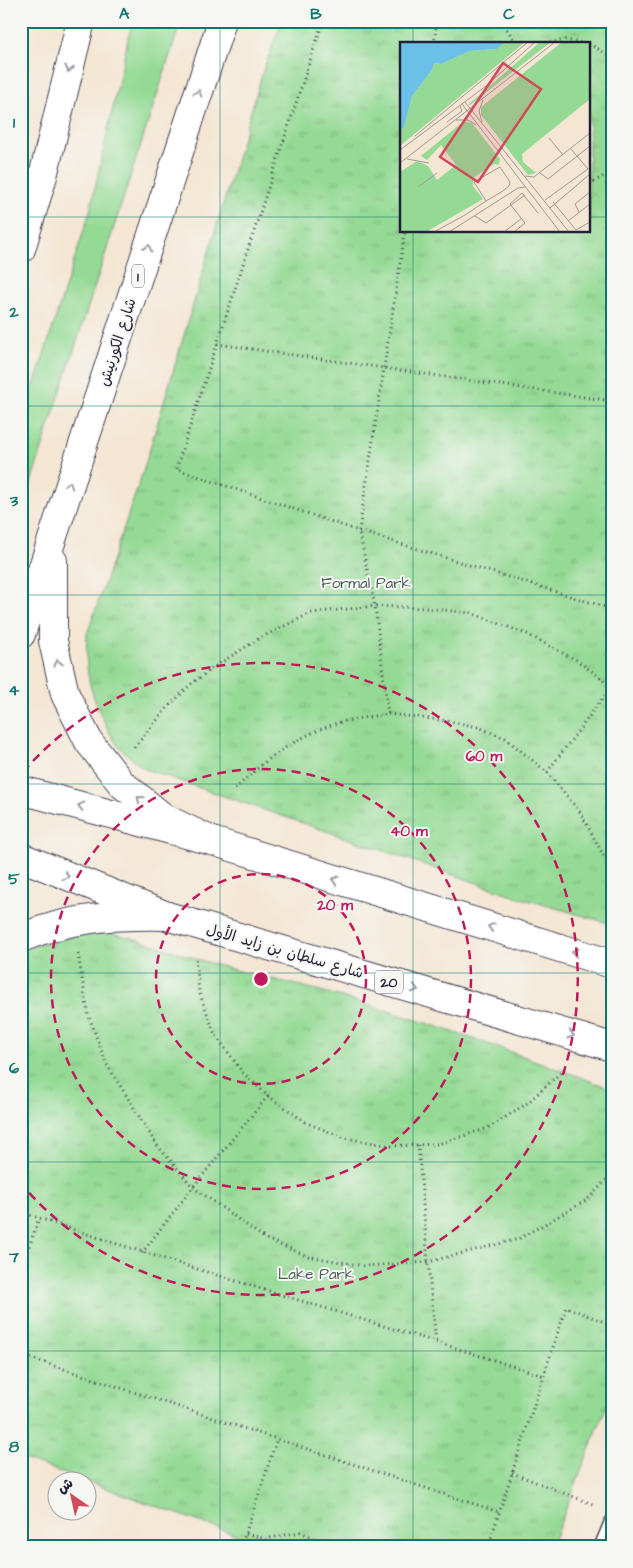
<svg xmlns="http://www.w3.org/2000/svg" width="633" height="1568" font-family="'Architects Daughter','Playpen Sans Arabic',sans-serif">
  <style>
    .grass { fill: #94da94; stroke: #5b7e68 }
    .park { fill: url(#park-tufts); stroke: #5b7e68; fill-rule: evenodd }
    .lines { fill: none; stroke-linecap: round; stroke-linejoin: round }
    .service-casing { stroke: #423f52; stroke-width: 18 }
    .primary-casing { stroke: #423f52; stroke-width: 30 }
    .trunk-casing { stroke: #423f52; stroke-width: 30 }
    .path { stroke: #423f52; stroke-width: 3; stroke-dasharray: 1 4; stroke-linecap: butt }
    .service { stroke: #fff; stroke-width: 15 }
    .primary { stroke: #fff; stroke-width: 28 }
    .trunk { stroke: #fff; stroke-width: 28 }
    .oneway { stroke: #9c9ca7 }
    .grid { fill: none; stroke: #0f766e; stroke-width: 1; stroke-opacity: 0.55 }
    .ring { fill: none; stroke: #c2185b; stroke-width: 2.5; stroke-dasharray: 9 6 }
    .labels { text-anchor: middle; stroke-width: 4; stroke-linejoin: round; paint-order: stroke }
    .shield { fill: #f6f6f2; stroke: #626272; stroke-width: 1 }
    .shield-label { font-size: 14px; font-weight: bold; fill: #22223b }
    .street-label { font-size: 15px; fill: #22223b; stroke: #f6f6f2 }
    .park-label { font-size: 15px; fill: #445956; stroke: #f6f6f2 }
    .inset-road { fill: none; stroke: #a09896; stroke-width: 1 }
    .view { fill: #d1495b; fill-opacity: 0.15; stroke: #d1495b; stroke-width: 2.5 }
    .inset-edge { fill: none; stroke: #22223b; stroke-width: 2.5 }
    .centre { fill: #c2185b; stroke: #f6f6f2; stroke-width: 2.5 }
    .ring-label { font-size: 15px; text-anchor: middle; font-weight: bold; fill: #c2185b; stroke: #f6f6f2; stroke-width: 4; stroke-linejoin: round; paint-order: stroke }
    .neatline { fill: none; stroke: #0f766e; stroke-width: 2 }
    .grid-label { font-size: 16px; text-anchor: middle; font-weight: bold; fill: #0f766e }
  </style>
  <defs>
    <pattern id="park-tufts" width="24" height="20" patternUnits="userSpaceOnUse" patternTransform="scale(1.25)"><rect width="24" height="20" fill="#94da94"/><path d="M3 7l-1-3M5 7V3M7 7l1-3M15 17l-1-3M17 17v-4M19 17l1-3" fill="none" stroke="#7fbb80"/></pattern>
  </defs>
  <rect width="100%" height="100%" fill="#f6f6f2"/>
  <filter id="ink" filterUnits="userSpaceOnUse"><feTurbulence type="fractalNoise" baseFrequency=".02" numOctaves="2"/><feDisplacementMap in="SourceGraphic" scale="10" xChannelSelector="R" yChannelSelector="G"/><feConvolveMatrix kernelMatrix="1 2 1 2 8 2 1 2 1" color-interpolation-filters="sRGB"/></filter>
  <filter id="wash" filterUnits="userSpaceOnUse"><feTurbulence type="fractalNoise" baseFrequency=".0096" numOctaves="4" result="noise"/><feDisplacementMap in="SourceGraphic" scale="20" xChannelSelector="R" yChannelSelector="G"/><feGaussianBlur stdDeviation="1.12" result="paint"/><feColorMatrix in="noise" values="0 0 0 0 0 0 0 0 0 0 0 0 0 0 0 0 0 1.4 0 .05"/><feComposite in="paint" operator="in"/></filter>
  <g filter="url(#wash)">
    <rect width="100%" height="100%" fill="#f4e6d3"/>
    <path class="grass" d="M132,21H181L21,513V426L90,211Z"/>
    <g class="park">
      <path d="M282,21H612V924L521,898L145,769C137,763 128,756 121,749C113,741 108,729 103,719C88,687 85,669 87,634L143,472L264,68ZM402,44H589V231H402Z"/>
      <path d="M96,930C139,937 179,954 220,966C259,977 299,984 338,996C431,1023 522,1055 612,1089V1392L551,1547H246L248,1539L21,1458V949Z"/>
    </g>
  </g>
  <g filter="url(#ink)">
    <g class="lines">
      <g class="service-casing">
        <path id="service" d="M602,1547L612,1523"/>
      </g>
      <g class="primary-casing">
        <g id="primary">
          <path d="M21,790L212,841L612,964"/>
          <path d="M21,857L167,916L612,1047"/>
        </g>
      </g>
      <g class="trunk-casing">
        <g id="trunk">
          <path d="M21,249L43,176L81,21"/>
          <path d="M53,561V641L65,694L89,742L122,784L164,818L212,841"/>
          <path d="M21,634L222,21"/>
          <path d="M21,938C71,917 114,915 167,916"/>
        </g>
      </g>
      <g class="path">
        <path d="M323,21L176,469L359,531L612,609"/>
        <path d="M501,21L517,44"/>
        <path d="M434,44L437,21"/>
        <path d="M540,44L565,40L588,44"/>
        <path d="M589,44L607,54L612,58"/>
        <path d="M589,184L606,175L612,169"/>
        <path d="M217,344L612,401"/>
        <path d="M388,714L449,721L478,727L505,738L547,772L580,812L606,860L612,884"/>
        <path d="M134,747L170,705L190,685L214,667L260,638L311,613L375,606L425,608L471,613L527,634L576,660L601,678L612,690"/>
        <path d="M547,772L612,686"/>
        <path d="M235,789C265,759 297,736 338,723C354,718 372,717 388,714L375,606L359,531L405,231"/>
        <path d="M78,954L88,1014L106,1063L157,1145L193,1187L266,1239L307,1256L364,1266L428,1262L518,1239L587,1200L612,1174"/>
        <path d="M268,1096L307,1123L345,1138L392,1146L438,1144L488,1128L525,1105L567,1067"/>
        <path d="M418,1145L428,1262L436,1342"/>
        <path d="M21,1212C194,1271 370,1320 544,1376"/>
        <path d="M142,1253L193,1187L268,1096L243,1073L215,1034L199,992L196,958"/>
        <path d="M21,1270L39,1218"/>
        <path d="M21,1355L499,1512"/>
        <path d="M512,1473L595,1505"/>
        <path d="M246,1534L266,1539L300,1532L337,1547"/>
        <path d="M241,1547L277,1439"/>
        <path d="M488,1547L566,1307L612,1325"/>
      </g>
      <use href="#service" class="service"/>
      <use href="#primary" class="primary"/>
      <use href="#trunk" class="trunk"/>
    </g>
    <defs><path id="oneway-chevron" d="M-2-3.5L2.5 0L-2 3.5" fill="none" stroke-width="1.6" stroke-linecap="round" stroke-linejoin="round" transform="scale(1.25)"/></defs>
    <g class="oneway">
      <use href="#oneway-chevron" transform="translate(69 69) rotate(104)"/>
      <use href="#oneway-chevron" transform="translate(198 93) rotate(-72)"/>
      <use href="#oneway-chevron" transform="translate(148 248) rotate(-72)"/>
      <use href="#oneway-chevron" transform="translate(69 485) rotate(-71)"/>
      <use href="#oneway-chevron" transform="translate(58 663) rotate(-103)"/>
      <use href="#oneway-chevron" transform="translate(140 799) rotate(-141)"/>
      <use href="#oneway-chevron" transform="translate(81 806) rotate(-165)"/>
      <use href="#oneway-chevron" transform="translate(66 876) rotate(22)"/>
      <use href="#oneway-chevron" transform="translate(335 880) rotate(-163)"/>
      <use href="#oneway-chevron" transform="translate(491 927) rotate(-163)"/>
      <use href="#oneway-chevron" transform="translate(575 952) rotate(-163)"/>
      <use href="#oneway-chevron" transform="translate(415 989) rotate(16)"/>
      <use href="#oneway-chevron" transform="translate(571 1035) rotate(16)"/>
    </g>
  </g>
  <path class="grid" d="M220,21V1547M413,21V44M21,217H402M589,217H612M413,231V1547M21,406H612M21,595H612M21,784H612M21,973H612M21,1162H612M21,1351H612"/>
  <g class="ring">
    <circle cx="261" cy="979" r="105"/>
    <circle cx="261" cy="979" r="210"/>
    <path d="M23 772A316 316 0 1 1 23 1186"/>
  </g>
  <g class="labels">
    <g class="shield">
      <rect x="132" y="264.5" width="12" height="23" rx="4"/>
      <rect x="375" y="970.5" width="28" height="23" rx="4"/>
    </g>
    <g class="shield-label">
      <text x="138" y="281">1</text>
      <text x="389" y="987">20</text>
    </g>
    <g class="street-label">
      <text transform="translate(117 342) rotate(-72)" y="5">شارع الكورنيش</text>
      <text transform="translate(285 951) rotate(16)" y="5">شارع سلطان بن زايد الأول</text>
    </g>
    <g class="park-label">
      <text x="366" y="588">Formal Park</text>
      <text x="316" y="1279">Lake Park</text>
    </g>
  </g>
  <g transform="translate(400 42)">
    <rect width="190" height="190" fill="#f4e6d3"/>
    <path d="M140,0H151L70,63L69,62Z" fill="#94da94"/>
    <path d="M105,0H125L0,104V88L4,84L12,54L32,28L34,21L41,22L70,9L97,7ZM162,0H190V57L122,112L123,120L136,131L128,133L81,73V65ZM64,79L72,81L100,117L99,123L94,122L73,136V144L83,157L26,190H0V130L17,119L28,124L37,138L56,123L41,103L27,118L21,114Z" fill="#94da94"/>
    <path d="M0,0H105L97,7L70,9L41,22L34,21L32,28L12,54L4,85L0,88Z" fill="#6ac0e7"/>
    <path class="inset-road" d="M65,60L169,190M62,62L160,190M56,78H68L76,83M47,80L62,69L60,64M82,80L79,69L83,58M15,94L128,0M149,96L163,113M171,107L188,127M0,108L86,44L135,0M7,117L29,121M0,121L155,0M140,131L148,137L190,104M125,134L134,135L190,91M18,145L37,131M145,158L188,127M153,160L176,188L190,180M110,162L122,151L138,171M110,162L125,181L114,190M150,166L190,132M179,170L175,162L190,150M75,174L86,181L125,153M168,179L190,162M34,190L65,173L86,159L103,149L109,144L110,140L100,125L74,140L86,159M49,190L118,146L125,145M104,190L121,177"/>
    <path class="view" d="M103,21L141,47L78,140L40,115Z"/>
    <rect width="190" height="190" class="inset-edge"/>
  </g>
  <circle cx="261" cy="979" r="8" class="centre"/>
  <g class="ring-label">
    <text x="484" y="761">60 m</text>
    <text x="409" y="836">40 m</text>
    <text x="335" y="910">20 m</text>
  </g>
  <rect width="633" height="1568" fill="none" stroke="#f6f6f2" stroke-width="55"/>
  <g transform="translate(72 1496) rotate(326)"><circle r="24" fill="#f6f6f2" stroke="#a1a1a9"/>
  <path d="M0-4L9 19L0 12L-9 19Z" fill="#d1495b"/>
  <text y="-8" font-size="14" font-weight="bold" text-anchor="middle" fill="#22223b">ش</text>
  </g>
  <rect x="28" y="28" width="578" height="1512" class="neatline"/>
  <g class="grid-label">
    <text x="124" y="19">A</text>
    <text x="316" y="19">B</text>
    <text x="509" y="19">C</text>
    <text x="14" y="128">1</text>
    <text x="14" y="317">2</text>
    <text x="14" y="506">3</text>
    <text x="14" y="695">4</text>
    <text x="14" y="884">5</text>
    <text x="14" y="1073">6</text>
    <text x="14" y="1262">7</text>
    <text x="14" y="1452">8</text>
  </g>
</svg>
